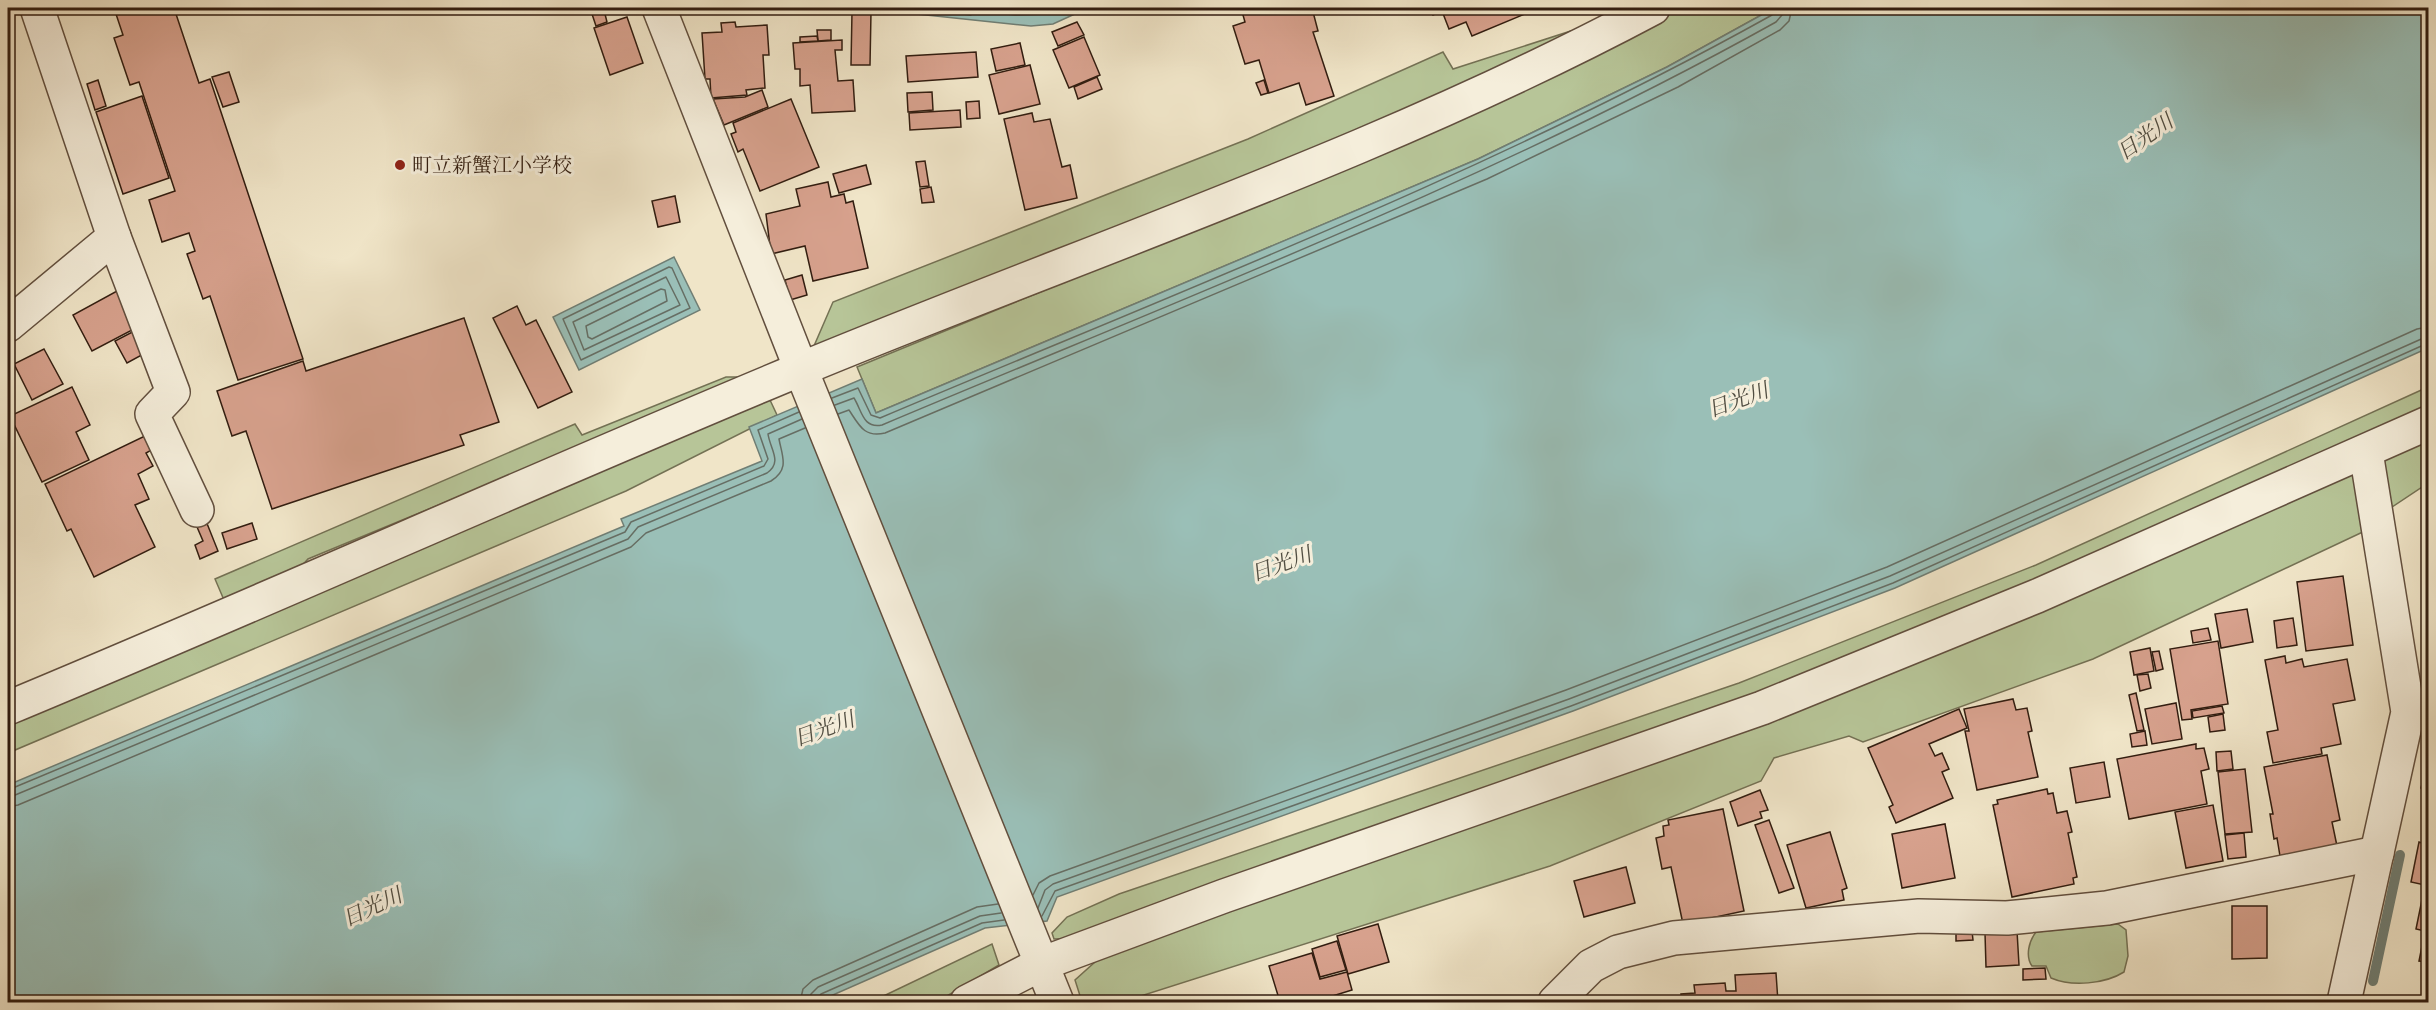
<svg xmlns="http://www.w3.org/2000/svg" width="2436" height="1010" font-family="'Libre Caslon Text','Noto Serif JP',serif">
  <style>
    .green { fill: #b7c598; stroke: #747154; stroke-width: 1.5 }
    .water { fill: #9abfb7; stroke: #707e74; stroke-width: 1.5 }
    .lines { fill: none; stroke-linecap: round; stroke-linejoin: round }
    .shore { stroke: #666e64; stroke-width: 1.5 }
    .stream { stroke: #707e74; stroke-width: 10 }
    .building { fill: #d7a18d; stroke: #321d10; stroke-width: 1.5 }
    .minor-casing { stroke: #624f3e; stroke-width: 36 }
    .minor { stroke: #f5eedb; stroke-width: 33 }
    .poi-dot { fill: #8f2418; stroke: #f5eedb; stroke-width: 2 }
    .labels { text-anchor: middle; stroke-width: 6; stroke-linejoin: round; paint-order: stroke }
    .poi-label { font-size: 20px; fill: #321d10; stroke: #f5eedb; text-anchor: start }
    .water-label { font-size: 21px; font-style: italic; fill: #514e42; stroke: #f5eedb }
  </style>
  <rect width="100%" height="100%" fill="#f0e5c8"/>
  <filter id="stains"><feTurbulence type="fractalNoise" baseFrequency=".00333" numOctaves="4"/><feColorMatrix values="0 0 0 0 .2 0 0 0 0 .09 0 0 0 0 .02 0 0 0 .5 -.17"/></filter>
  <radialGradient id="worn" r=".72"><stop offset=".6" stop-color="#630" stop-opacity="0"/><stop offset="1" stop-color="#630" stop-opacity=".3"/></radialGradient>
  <g class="green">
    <path d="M1676,8H1774L1667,67L1478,159L876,413L857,367C1132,253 1413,147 1676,8Z"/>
    <path d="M1571,31L1577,39L1385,123L814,346L833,302L1248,139L1443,52L1453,69Z"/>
    <path d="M726,377H748L308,559L299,569L224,600L215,579L575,424L582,435Z"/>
    <path d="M2428,387V412L1760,698L1083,938L1054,939L1052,933L1067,917L1119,894L1739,683L2036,565Z"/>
    <path d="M770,400L777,415L626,491L8,753V719Z"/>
    <path d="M2428,435V483L2389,509L2381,457Z"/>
    <path d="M2357,470L2367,530L2093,659L1863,742L1849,736L1774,758L1761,781L1550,866L1122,1002H1082L1075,980L1104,954Z"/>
    <path d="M2118,924L2126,930L2128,956L2124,972C2105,984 2072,987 2051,978L2046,966H2032C2025,956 2029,941 2036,932Z"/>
    <path d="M992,944L999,965L937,1002H871Z"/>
  </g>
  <g class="water">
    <path d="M860,8H954L1015,15L1050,14L1072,8H1088L1053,24L1031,26Z"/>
    <path d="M1774,8H2428V348L1895,588L1573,711L1057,897L1047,921L985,928L817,1002H8V785L624,526L621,519L762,461L749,427L862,379L876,413L1478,159L1667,67Z"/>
    <path d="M674,257L700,310L579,370L553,317Z"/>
  </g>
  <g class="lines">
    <g class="shore">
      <path d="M909,8L971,15L974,8"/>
      <path d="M669,267L672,268L690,308L581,360L563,319Z"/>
      <path d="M666,277L680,305L584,350L573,322Z"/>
      <path d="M661,289L665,290L667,301L592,339L588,337L586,326Z"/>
      <path d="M832,398L858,388L871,415L880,418C1180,291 1487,174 1772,15L1776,8"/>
      <path d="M835,405L854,398C862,411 863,429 882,425C1183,298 1491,181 1776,22L1782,15L1783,8"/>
      <path d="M838,414L849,410C859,425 864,438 885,433L1487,179L1678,87L1780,30L1789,21L1792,8"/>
      <path d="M8,790L625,532L631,522L764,466L768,459L758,430L799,412"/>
      <path d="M8,798L628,539L638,527L767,473C783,462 770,449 768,434L802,419"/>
      <path d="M8,807L18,805L631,547L646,533L771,481C790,469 782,456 779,439L805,428"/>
      <path d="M1033,895L1039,883L1050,876L1566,690L1887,567L2417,329L2428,327"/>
      <path d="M1038,908L1045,890L1053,884L1569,699L1890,576L2428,336"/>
      <path d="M1042,916L1055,891L1571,706L1893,583L2428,343"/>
      <path d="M800,1002L803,989L813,980L977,907L998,904"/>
      <path d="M809,1002L811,994L818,987L980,916L1001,913"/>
      <path d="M816,1002L821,994L982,923L1004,920"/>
    </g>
    <path class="stream" d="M2373,981L2400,855"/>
  </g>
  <g class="building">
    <path d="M114,8H174L199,83L210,79L303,359L238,380L210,296L203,299L187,254L195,251L189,233L162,242L149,200L175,191L139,82L130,85L114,38L123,35Z"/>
    <path d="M1241,8H1312L1318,31L1313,32L1334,96L1306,105L1299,83L1269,93L1259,60L1245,64L1233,26L1245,22Z"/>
    <path d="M1430,8H1530L1532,11L1472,36L1466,22L1449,29L1442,11L1433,15Z"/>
    <path d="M604,10L607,22L596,26L592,14Z"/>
    <path d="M852,12H871L870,65H851Z"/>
    <path d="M627,17L643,63L610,75L594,28Z"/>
    <path d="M735,22L736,27L767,25L769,55H763L765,88L746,90L747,95L711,98L710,79H705L702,33L722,32L721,23Z"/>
    <path d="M1077,22L1084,35L1058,46L1052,32Z"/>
    <path d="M817,30H831V40L818,41Z"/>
    <path d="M817,36L818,41L800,42V37Z"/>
    <path d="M1084,37L1100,75L1069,88L1053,50Z"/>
    <path d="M842,40V50H835L838,81L853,80L855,111L812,113L810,85L800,86V69H795L793,43Z"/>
    <path d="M1020,43L1025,65L996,71L991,49Z"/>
    <path d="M976,52L978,77L908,82L906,56Z"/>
    <path d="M1030,65L1040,104L999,114L989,75Z"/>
    <path d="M229,72L239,102L223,107L212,77Z"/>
    <path d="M1097,77L1102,89L1078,99L1074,87Z"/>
    <path d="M98,80L106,106L95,110L87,84Z"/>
    <path d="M1264,80L1268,93L1261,95L1256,83Z"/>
    <path d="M762,90L768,107L724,125L713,99L745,97Z"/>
    <path d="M932,92L933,110L908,112L907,93Z"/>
    <path d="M142,96L169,178L123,194L96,112Z"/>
    <path d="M791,99L819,167L760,191L743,149L738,152L731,134L736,132L733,123Z"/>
    <path d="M979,101L980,118L967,119L966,102Z"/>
    <path d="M960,110L961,127L910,130L909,113Z"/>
    <path d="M1032,113L1034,122L1050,119L1062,167L1070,165L1077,198L1025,210L1004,119Z"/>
    <path d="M925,161L929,186L920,187L916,162Z"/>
    <path d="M866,165L871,184L839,193L833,174Z"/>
    <path d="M828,182L831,197L844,194L846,203L853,201L868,268L813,281L805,246L771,254L766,214L800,206L796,189Z"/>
    <path d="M931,187L934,202L922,203L920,189Z"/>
    <path d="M675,196L680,222L658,227L652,201Z"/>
    <path d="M802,275L807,295L790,300L785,280Z"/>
    <path d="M117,291L136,328L92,351L73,315Z"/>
    <path d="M517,306L526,325L536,320L572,392L538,408L493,318Z"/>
    <path d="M464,318L499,422L460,435L464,445L272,509L246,431L232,436L217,391L303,361L306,371Z"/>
    <path d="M140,328L151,350L127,363L115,341Z"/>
    <path d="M44,349L63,384L32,400L14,364Z"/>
    <path d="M72,387L90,425L76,432L89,460L42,482L10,416Z"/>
    <path d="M149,434L155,448L146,453L153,466L138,474L149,499L135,505L155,547L94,577L71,529L67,531L45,484Z"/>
    <path d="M204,516L218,551L200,559L195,545L203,541L194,520Z"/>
    <path d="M252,523L257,539L227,549L222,533Z"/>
    <path d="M2343,576L2353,645L2306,651L2297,582Z"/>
    <path d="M2422,587H2428V675H2426Z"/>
    <path d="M2247,609L2253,642L2221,648L2215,614Z"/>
    <path d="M2293,618L2297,645L2277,648L2274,621Z"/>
    <path d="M2208,628L2211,640L2193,643L2191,631Z"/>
    <path d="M2218,641L2228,704L2191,710L2192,719L2182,720L2170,649Z"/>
    <path d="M2150,648L2154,671L2134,675L2130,652Z"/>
    <path d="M2159,651L2163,669L2156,671L2152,652Z"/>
    <path d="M2285,656L2286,663L2302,659L2304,667L2347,659L2355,700L2333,704L2341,744L2321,748L2322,754L2273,763L2267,732L2278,730L2265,660Z"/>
    <path d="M2148,674L2151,688L2140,691L2137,675Z"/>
    <path d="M2136,693L2144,730L2137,731L2129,695Z"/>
    <path d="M2013,699L2016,710L2027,708L2032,731L2028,732L2038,777L1977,790L1965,731H1969L1964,709Z"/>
    <path d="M2176,703L2182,739L2152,744L2145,709Z"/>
    <path d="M2222,706L2224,713L2193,718L2192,711Z"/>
    <path d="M1959,709L1967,728L1929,744L1935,756L1942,753L1949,769L1942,772L1953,798L1896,823L1889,807L1893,805L1868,748Z"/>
    <path d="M2223,714L2225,730L2210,732L2208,717Z"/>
    <path d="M2145,731L2147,745L2132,747L2130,734Z"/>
    <path d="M2196,744V749L2204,748L2209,769L2201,771L2207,804L2129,819L2117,759Z"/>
    <path d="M2231,751L2233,769L2217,771L2216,752Z"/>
    <path d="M2327,755L2340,820L2332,822L2337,846L2280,856L2277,838L2274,839L2270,814H2273L2264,767Z"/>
    <path d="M2428,760V790L2421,788Z"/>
    <path d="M2104,762L2110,797L2076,803L2070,768Z"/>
    <path d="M2245,769L2252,832L2225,834L2218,772Z"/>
    <path d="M2047,789L2048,794L2053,793L2057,813L2067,811L2072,832L2068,833L2077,877L2073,878L2074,884L2012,897L1993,805L1998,804L1997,800Z"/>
    <path d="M1760,790L1768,810L1760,812L1762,818L1738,826L1730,802Z"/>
    <path d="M2213,805L2223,861L2186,868L2175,812Z"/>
    <path d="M1723,809L1744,911L1683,924L1671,867L1662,869L1656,838L1664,836L1663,826L1669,825L1668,820Z"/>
    <path d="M1769,820L1794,888L1779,893L1755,825Z"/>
    <path d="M1945,824L1955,878L1902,888L1892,834Z"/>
    <path d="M2425,828L2428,829V962L2419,961L2425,931L2416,929L2425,885L2411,882L2419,842L2422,843Z"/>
    <path d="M1830,832L1847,888L1842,890L1844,900L1806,908L1787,845Z"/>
    <path d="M2244,833L2246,857L2228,859L2225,835Z"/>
    <path d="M1626,867L1635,903L1584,917L1574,881Z"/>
    <path d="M2232,906H2267V958L2232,959Z"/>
    <path d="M1378,924L1389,962L1348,974L1337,936Z"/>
    <path d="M1972,931L1973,940L1956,941V932Z"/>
    <path d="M2017,931L2019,965L1986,967L1985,933Z"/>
    <path d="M1337,941L1346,970L1320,977L1312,949Z"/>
    <path d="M1312,953L1320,979L1347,972L1352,990L1326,998L1327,1002H1280L1269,966Z"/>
    <path d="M2045,968L2046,979L2023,980V969Z"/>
    <path d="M1776,973L1778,1002H1682L1681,994L1695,993L1694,985L1725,983L1726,991H1736L1735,975Z"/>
  </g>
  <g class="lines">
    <g class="minor-casing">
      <g id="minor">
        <path d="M659,8L808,387L1057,1002"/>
        <path d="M114,237L173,392L152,414L197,510"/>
        <path d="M8,325L114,237L37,8"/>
        <path d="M8,708C273,598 535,479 801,369C1086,251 1381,153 1653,8"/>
        <path d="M967,1002L1041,964L1224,896L1762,708L2037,596L2428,423"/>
        <path d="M1555,1002L1591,966L1618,952L1674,938L1919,916L2007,918L2107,908L2377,853"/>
        <path d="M2344,1002L2408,712L2366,452"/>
      </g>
    </g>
    <use href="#minor" class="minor"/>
  </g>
  <circle class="poi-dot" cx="400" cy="165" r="6"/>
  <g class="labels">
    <g class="poi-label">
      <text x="412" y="172">町立新蟹江小学校</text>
    </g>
    <g class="water-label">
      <text transform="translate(2145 137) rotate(-35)" y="7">日光川</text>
      <text transform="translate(1738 400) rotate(-20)" y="7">日光川</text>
      <text transform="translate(1281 564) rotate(-20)" y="7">日光川</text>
      <text transform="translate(824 729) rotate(-20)" y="7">日光川</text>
      <text transform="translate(372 907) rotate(-25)" y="7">日光川</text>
    </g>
  </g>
  <rect width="2436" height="1010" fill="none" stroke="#f0e5c8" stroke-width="30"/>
  <rect x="9" y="9" width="2418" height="992" fill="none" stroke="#321d10" stroke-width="3"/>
  <rect x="15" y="15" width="2406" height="980" fill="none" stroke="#321d10" stroke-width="1.5"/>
  <rect width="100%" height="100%" filter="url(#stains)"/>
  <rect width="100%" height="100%" fill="url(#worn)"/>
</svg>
